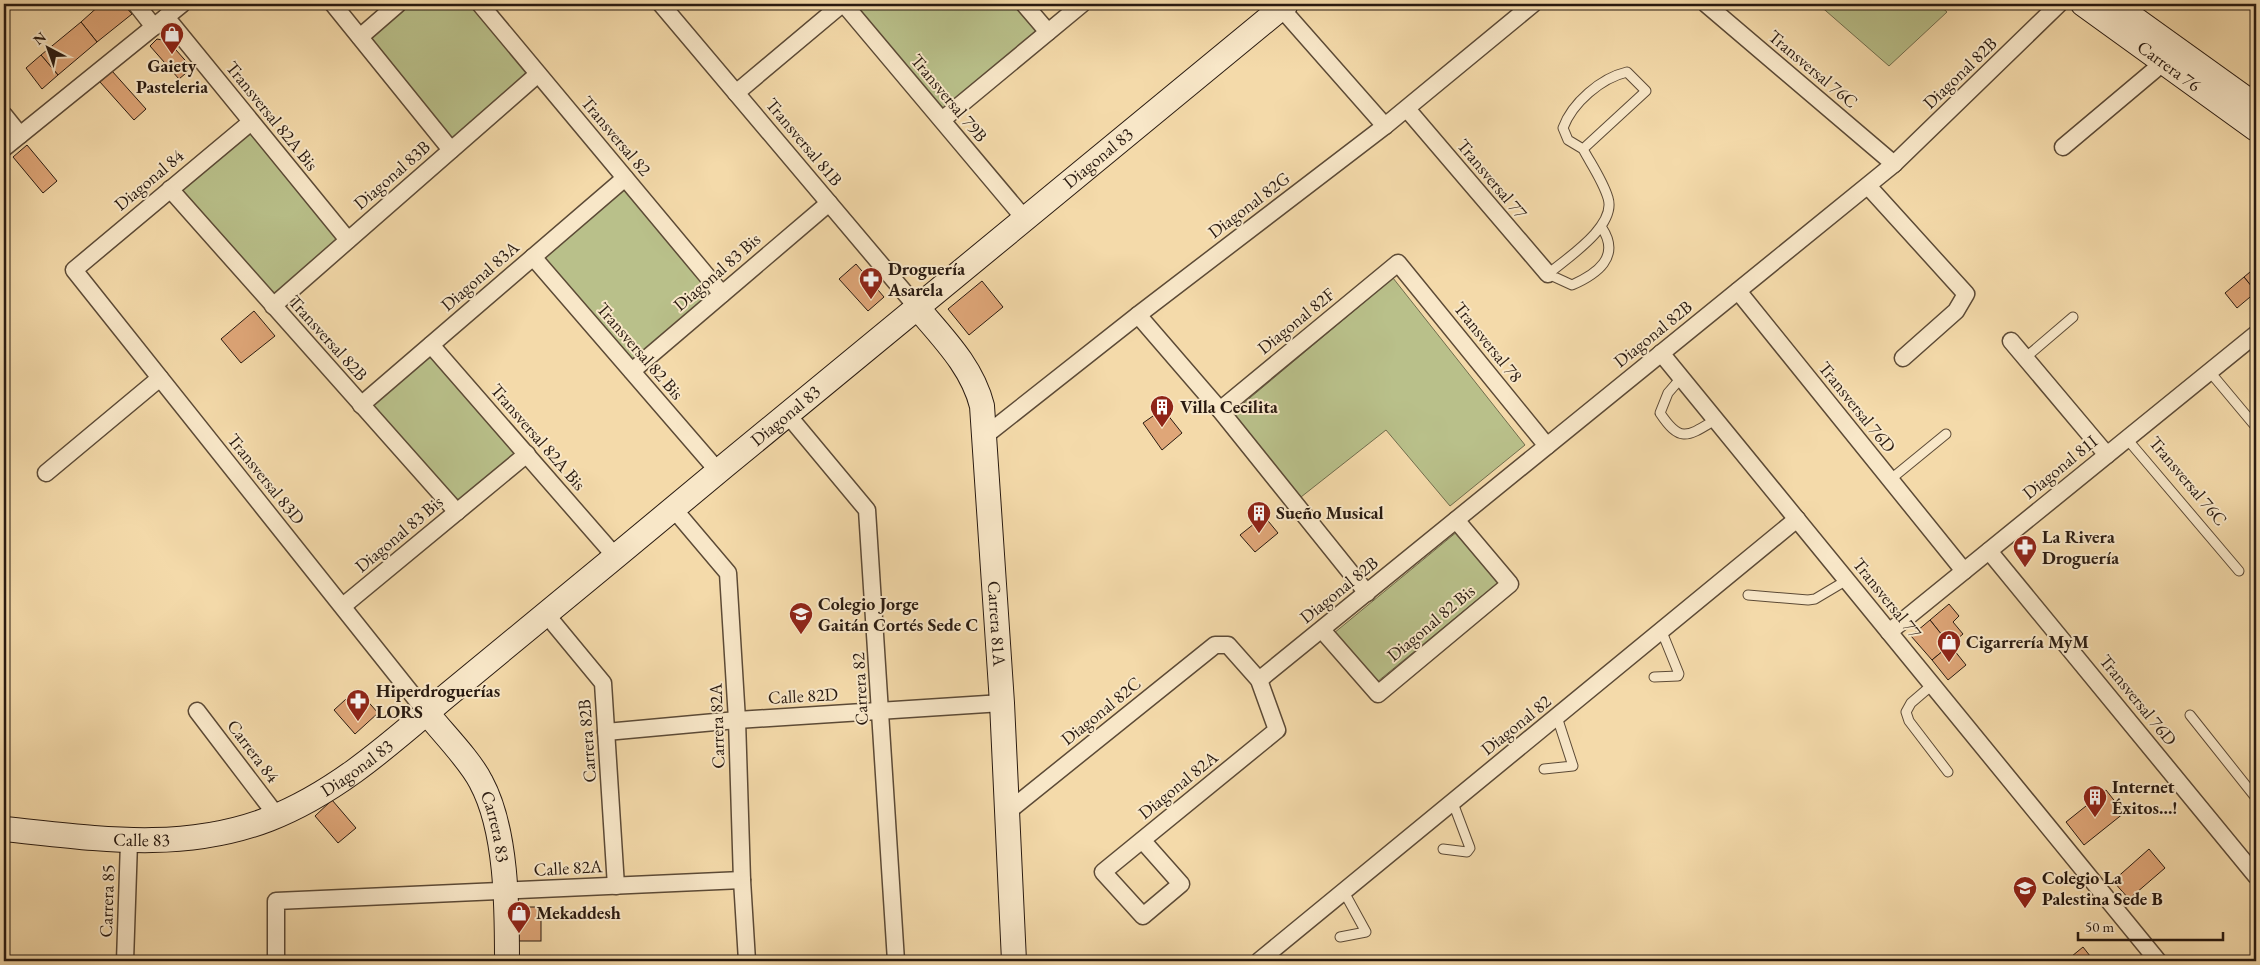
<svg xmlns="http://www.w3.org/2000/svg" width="2260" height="965" font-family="'EB Garamond',serif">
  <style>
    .green { fill: #b9c08a; stroke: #716d4d }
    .building { fill: #dfa678; stroke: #291a10 }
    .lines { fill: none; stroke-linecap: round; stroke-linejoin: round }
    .lane-casing { stroke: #5c4a36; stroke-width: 11 }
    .street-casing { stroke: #5c4a36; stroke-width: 19 }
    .secondary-casing { stroke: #291a10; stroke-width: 26 }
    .lane { stroke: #f8e7c8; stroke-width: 9 }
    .street { stroke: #f8e7c8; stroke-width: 16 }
    .secondary { stroke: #f8e7c8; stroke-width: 24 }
    .labels { text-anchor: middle; stroke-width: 4; stroke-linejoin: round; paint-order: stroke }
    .poi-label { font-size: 18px; font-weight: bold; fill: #291a10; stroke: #f8e7c8; text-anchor: start }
    .street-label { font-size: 18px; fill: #291a10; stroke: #f8e7c8 }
  </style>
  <rect width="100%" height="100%" fill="#f4daaa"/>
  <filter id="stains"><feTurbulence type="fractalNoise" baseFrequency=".004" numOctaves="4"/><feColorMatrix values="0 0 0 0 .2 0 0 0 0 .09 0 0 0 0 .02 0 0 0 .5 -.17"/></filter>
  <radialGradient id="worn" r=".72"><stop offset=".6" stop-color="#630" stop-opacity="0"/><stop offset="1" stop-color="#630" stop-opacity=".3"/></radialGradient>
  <g class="green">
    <path d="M398,4H480L538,74L451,150L360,37Z"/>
    <path d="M844,4H1024L1048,32L942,120Z"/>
    <path d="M1818,4H1938L1947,12L1889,66Z"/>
    <path d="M251,122L348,240L273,306L170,189Z"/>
    <path d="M625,178L722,294L632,371L533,257Z"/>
    <path d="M1393,278L1525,445L1450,506L1386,430L1301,497L1232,413Z"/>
    <path d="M431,345L527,454L457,512L361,405Z"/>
    <path d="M1458,531L1499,582L1377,682L1334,633Z"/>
  </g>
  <g class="building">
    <path d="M101,4H123L132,14L97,42L81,22Z"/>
    <path d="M81,22L97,42L58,75L41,55Z"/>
    <path d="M157,39L168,41L192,68L179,79L150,46Z"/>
    <path d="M41,55L58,75L42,89L26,68Z"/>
    <path d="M112,71L146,109L134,120L100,82Z"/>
    <path d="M27,145L57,181L43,193L13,157Z"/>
    <path d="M856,264L884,297L868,311L839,279Z"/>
    <path d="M2256,267V292L2244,277Z"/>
    <path d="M2244,277L2256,292L2237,308L2225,293Z"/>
    <path d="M982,281L1003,307L969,335L948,309Z"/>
    <path d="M254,311L275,336L241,363L221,339Z"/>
    <path d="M1163,409L1182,433L1162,450L1143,423Z"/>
    <path d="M1264,516L1278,533L1255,552L1240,535Z"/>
    <path d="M1949,604L1959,616L1953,622L1963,634L1950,645L1930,620Z"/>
    <path d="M1930,620L1950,645L1932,660L1911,636Z"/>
    <path d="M1950,645L1966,665L1948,680L1932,660Z"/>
    <path d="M357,689L378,713L355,734L334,710Z"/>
    <path d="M2106,790L2124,813L2084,845L2066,822Z"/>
    <path d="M332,800L356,828L338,843L315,816Z"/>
    <path d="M2149,849L2165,868L2129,899L2113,881Z"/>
    <rect x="510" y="907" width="31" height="34"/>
    <path d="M2083,947L2094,961H2066Z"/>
  </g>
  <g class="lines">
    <g class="lane-casing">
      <g id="lane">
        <path d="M1583,149L1568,140L1563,128C1572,103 1601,78 1627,72L1646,91L1583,149C1591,164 1603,181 1608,198C1617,226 1567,258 1548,274L1572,285C1597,274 1621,257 1602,228"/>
        <path d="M2025,358L2073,317"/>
        <path d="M2210,372L2256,427"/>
        <path d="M1681,378L1668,393L1660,413C1680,443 1687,437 1715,420"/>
        <path d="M2127,439L2239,571"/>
        <path d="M1891,479L1946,434"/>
        <path d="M1748,595L1808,600L1815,599L1847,580"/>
        <path d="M1654,677L1678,676L1679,674L1662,632"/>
        <path d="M1932,685L1911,703L1906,712L1909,721L1948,772"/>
        <path d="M2190,715L2256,798"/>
        <path d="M1544,769L1573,766L1557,717"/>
        <path d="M1443,849L1467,852L1470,848L1453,803"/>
        <path d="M1340,937L1366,932L1344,892"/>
      </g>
    </g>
    <g class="street-casing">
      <g id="street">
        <path d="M136,4L154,27"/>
        <path d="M333,4L451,150"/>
        <path d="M480,4L722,294"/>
        <path d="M661,4L916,306"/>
        <path d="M844,4L1024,218"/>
        <path d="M1024,4L1048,32"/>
        <path d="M1706,4L1894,164"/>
        <path d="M1281,8L1385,126"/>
        <path d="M166,17L348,240"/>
        <path d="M360,37L398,4"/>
        <path d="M736,93L842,4"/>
        <path d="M1407,109L1548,274"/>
        <path d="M4,115L20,135"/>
        <path d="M942,120L1082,4"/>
        <path d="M251,122L74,270L427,713"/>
        <path d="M2063,147L2170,57"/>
        <path d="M4,148L182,4"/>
        <path d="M1868,186L1966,294L1956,311L1903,358"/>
        <path d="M170,189L457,512"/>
        <path d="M533,257L718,471"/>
        <path d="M1738,291L1964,571"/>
        <path d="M273,306L538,74"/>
        <path d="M1138,315L1220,410L1367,593"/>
        <path d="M2011,341L2107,455"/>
        <path d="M431,345L615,556"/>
        <path d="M1661,353L2158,961"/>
        <path d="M632,371L829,203"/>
        <path d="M361,405L625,178"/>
        <path d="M1220,410L1398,263L1547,446"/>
        <path d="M787,414L867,510L896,961"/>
        <path d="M986,435L1138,315L1385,126L1533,4"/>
        <path d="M46,473L160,378"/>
        <path d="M673,508L728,573L737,720L742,880L747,961"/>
        <path d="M1989,551L2256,876"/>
        <path d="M343,606L527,454"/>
        <path d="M546,614L603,683L616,886"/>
        <path d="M1322,630L1378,694L1510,584L1456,520"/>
        <path d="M1889,632L2256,334"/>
        <path d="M1259,680L1894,164L2059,4"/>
        <path d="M197,711L277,816"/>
        <path d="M606,732L737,720L1002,703"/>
        <path d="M1006,813L1215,645H1228L1259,680L1277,730L1103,872L1143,916L1181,884L1142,840"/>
        <path d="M125,961L129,842"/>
        <path d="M276,961V901L742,880"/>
        <path d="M1259,961L1797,519"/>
      </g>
    </g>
    <g class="secondary-casing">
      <g id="secondary">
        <path id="s1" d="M2083,4L2256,129"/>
        <path d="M2114,4L2256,106"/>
        <path id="s2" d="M916,306C942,337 972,366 982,406L1002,703L1014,961"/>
        <path id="s3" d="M427,713C443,733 470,760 481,782C507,830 507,907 507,961"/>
        <path id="s4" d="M4,829C94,838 181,853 269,819C336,793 391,743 444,698C499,653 554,607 609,562C834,375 1060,189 1286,4"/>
      </g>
    </g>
    <use href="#lane" class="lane"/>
    <use href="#street" class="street"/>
    <use href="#secondary" class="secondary"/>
  </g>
  <defs>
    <g id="shop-pin" transform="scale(1.25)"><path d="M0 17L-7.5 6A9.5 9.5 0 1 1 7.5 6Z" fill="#8f2418" stroke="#f8e7c8"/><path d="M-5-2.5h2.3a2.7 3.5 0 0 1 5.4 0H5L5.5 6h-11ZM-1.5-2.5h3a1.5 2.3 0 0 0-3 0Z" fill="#fff"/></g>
    <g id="pharmacy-pin" transform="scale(1.25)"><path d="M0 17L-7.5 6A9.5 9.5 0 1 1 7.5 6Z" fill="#8f2418" stroke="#f8e7c8"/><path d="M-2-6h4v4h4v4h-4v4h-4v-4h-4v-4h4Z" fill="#fff"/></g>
    <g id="building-pin" transform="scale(1.25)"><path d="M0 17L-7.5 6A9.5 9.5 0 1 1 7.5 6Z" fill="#8f2418" stroke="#f8e7c8"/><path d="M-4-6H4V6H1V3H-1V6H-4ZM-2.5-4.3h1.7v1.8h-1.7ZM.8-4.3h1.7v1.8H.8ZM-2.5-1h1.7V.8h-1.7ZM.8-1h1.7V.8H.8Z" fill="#fff"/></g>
    <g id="school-pin" transform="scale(1.25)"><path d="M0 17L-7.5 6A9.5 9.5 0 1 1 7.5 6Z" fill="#8f2418" stroke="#f8e7c8"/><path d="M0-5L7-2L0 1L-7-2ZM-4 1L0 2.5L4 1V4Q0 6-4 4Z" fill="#fff"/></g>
  </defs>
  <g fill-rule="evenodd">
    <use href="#shop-pin" x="172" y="34"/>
    <use href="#pharmacy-pin" x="871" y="279"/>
    <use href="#building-pin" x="1162" y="407"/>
    <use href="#building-pin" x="1259" y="513"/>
    <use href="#pharmacy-pin" x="2025" y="547"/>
    <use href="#school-pin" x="801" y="614"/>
    <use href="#shop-pin" x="1949" y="642"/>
    <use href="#pharmacy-pin" x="358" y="701"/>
    <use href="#building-pin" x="2095" y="797"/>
    <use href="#school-pin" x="2025" y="888"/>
    <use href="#shop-pin" x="519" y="913"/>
  </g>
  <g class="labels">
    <g class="poi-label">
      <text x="172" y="72" text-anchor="middle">Gaiety<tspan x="172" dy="21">Pasteleria</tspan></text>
      <text x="888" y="275">Droguería<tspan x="888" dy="21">Asarela</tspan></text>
      <text x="1180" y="413">Villa Cecilita</text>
      <text x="1276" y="519">Sueño Musical</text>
      <text x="2042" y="543">La Rivera<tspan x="2042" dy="21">Droguería</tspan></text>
      <text x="818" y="610">Colegio Jorge<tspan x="818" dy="21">Gaitán Cortés Sede C</tspan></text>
      <text x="1966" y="648">Cigarrería MyM</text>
      <text x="376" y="697">Hiperdroguerías<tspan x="376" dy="21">LORS</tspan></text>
      <text x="2112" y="793">Internet<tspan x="2112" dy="21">Éxitos...!</tspan></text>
      <text x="2042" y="884">Colegio La<tspan x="2042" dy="21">Palestina Sede B</tspan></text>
      <text x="536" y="919">Mekaddesh</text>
    </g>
    <g class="street-label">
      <text dy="6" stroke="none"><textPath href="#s1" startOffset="106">Carrera 76</textPath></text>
      <text transform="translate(1813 69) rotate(40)" y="6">Transversal 76C</text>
      <text transform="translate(1960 73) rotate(-44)" y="6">Diagonal 82B</text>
      <text transform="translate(949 98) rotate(50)" y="6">Transversal 79B</text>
      <text transform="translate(272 116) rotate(51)" y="6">Transversal 82A Bis</text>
      <text transform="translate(616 136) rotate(50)" y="6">Transversal 82</text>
      <text transform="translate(804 142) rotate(50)" y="6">Transversal 81B</text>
      <text dy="6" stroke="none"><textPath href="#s4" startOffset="1330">Diagonal 83</textPath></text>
      <text transform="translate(392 175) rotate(-41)" y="6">Diagonal 83B</text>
      <text transform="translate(1492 179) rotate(50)" y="6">Transversal 77</text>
      <text transform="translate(149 180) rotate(-40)" y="6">Diagonal 84</text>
      <text transform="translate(1249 205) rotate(-37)" y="6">Diagonal 82G</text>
      <text transform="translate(717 272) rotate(-41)" y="6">Diagonal 83 Bis</text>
      <text transform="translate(480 276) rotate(-41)" y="6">Diagonal 83A</text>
      <text transform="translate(1296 321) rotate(-39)" y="6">Diagonal 82F</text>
      <text transform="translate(1653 334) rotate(-39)" y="6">Diagonal 82B</text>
      <text transform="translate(328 338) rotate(48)" y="6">Transversal 82B</text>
      <text transform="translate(1488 342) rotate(51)" y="6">Transversal 78</text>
      <text transform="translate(640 351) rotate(49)" y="6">Transversal 82 Bis</text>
      <text transform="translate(1857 407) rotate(51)" y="6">Transversal 76D</text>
      <text dy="6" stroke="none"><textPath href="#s4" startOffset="925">Diagonal 83</textPath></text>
      <text transform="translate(538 437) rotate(49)" y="6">Transversal 82A Bis</text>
      <text transform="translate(2060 467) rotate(-39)" y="6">Diagonal 81I</text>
      <text transform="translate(266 479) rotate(51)" y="6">Transversal 83D</text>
      <text transform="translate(2188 481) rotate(50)" y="6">Transversal 76C</text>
      <text transform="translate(399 534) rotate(-40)" y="6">Diagonal 83 Bis</text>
      <text transform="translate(1339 590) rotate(-39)" y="6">Diagonal 82B</text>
      <text transform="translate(1887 598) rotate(51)" y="6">Transversal 77</text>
      <text dy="6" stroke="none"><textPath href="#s2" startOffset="339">Carrera 81A</textPath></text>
      <text transform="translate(1431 623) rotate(-40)" y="6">Diagonal 82 Bis</text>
      <text transform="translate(860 689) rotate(-93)" y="6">Carrera 82</text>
      <text transform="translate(803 696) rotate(-3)" y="6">Calle 82D</text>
      <text transform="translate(2138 700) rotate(51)" y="6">Transversal 76D</text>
      <text transform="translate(1101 711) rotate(-39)" y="6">Diagonal 82C</text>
      <text transform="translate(1516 725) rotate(-39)" y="6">Diagonal 82</text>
      <text transform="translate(717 726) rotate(-92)" y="6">Carrera 82A</text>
      <text transform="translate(587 741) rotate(-94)" y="6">Carrera 82B</text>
      <text transform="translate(253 751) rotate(53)" y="6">Carrera 84</text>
      <text dy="6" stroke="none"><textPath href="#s4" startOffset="370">Diagonal 83</textPath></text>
      <text transform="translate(1178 785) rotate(-39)" y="6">Diagonal 82A</text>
      <text dy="6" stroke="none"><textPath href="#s3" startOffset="135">Carrera 83</textPath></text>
      <text dy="6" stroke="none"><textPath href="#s4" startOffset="138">Calle 83</textPath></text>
      <text transform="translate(568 868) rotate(-3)" y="6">Calle 82A</text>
      <text transform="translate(107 901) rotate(-88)" y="6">Carrera 85</text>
    </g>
  </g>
  <rect width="2260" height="965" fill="none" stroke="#f4daaa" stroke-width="20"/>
  <rect x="5" y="5" width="2250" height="955" fill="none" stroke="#291a10" stroke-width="2.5"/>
  <rect x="10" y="10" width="2240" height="945" fill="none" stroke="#291a10"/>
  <g transform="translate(48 48) rotate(319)" stroke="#f8e7c8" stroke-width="4" paint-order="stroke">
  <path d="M0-4L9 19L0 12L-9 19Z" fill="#291a10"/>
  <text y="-8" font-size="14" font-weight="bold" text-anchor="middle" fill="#291a10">N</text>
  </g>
  <path d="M2078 932v8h145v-8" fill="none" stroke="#291a10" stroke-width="2.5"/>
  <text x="2085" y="932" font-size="15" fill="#291a10" stroke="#f8e7c8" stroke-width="4" paint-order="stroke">50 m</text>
  <rect width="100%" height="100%" filter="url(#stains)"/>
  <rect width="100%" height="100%" fill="url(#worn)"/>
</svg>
